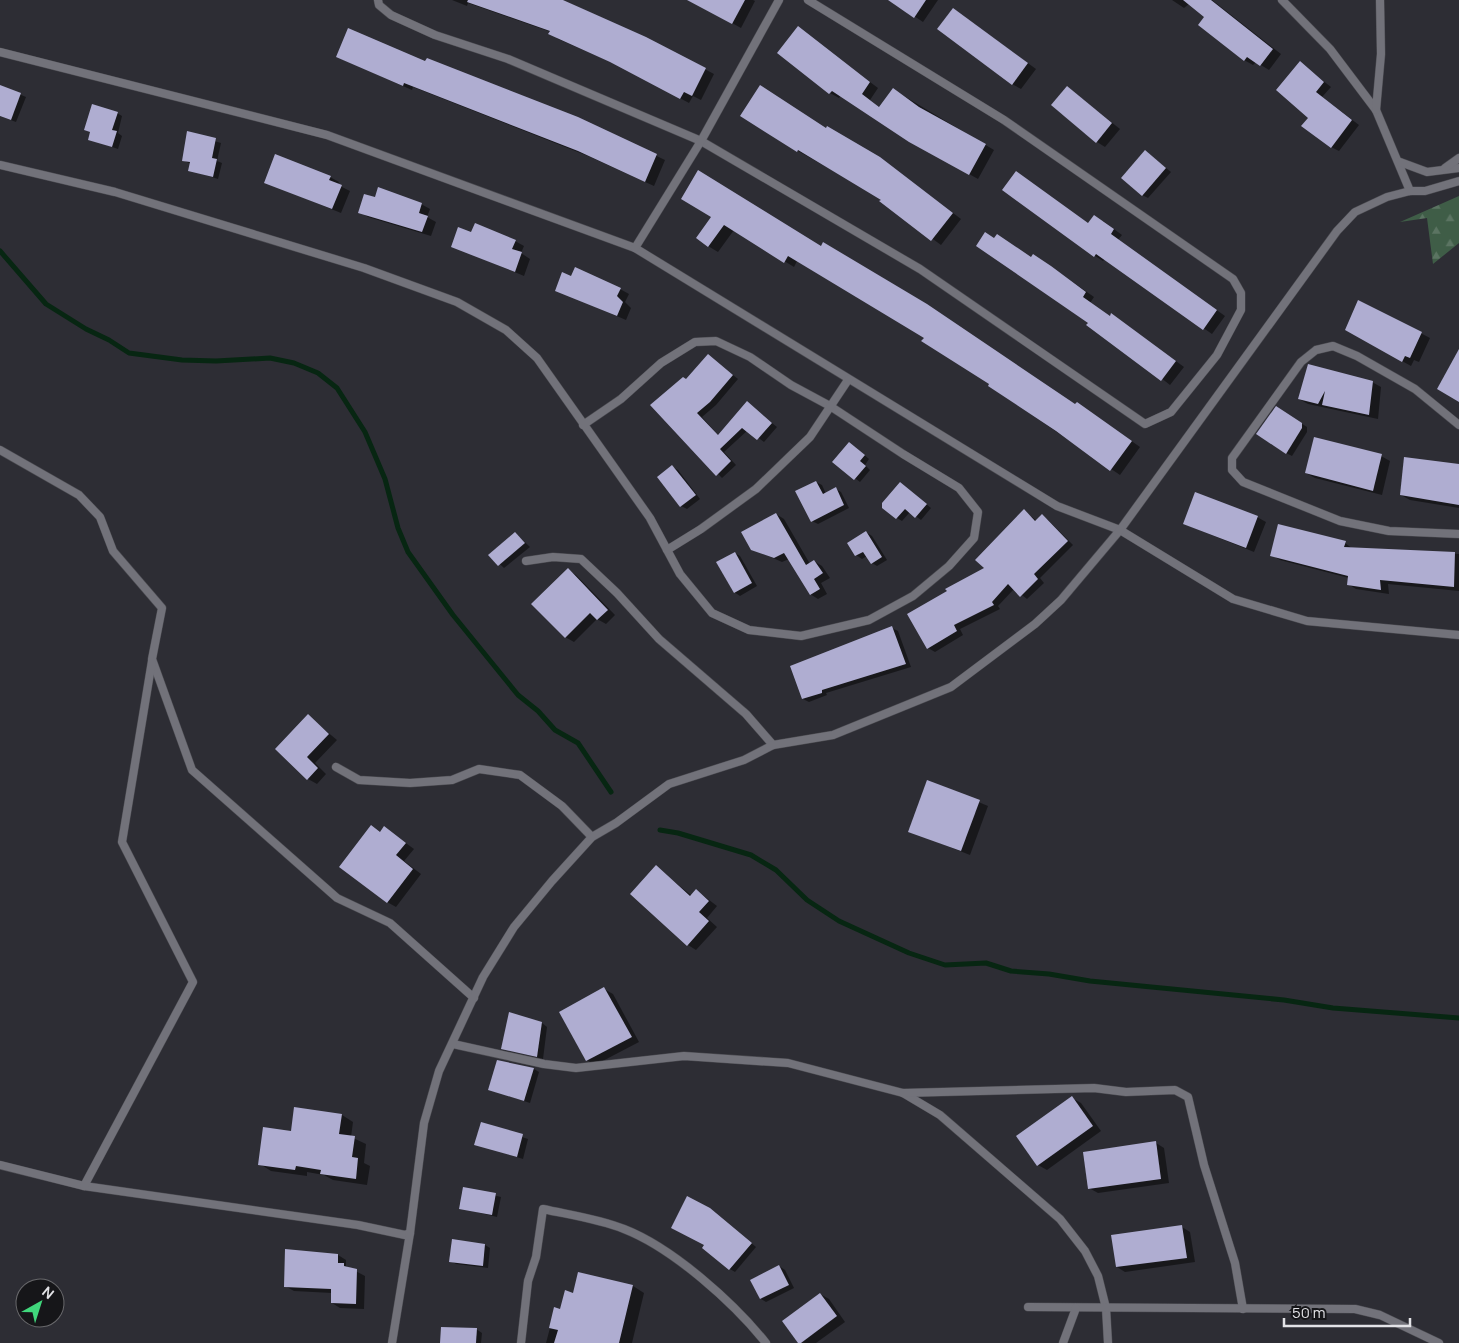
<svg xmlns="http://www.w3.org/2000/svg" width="1459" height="1343" font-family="Manrope,sans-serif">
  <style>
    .forest { fill: url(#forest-firs) }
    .shadow { fill: #0007 }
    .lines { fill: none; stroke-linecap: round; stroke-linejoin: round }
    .stream { stroke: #072612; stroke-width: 5 }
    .building { fill: #afadd1 }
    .service-casing { stroke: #4b4b51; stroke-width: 9 }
    .service { stroke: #72727a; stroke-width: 8 }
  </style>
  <defs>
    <pattern id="forest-firs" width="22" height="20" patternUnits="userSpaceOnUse" patternTransform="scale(1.25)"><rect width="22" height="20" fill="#3f5d47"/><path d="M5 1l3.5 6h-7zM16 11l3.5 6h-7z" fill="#5b7462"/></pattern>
  </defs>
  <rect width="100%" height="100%" fill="#2d2d34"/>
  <path class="forest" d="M1459,196V243L1433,264L1427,218L1400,222Z"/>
  <g class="shadow">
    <path d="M452,0H563L645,38L714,74L701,100L693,96L689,103L620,66L558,39L551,32L468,3L467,6Z"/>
    <path d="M690,0H753L755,1L741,28Z"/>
    <path d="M890,0H938L923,22Z"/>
    <path d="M1172,0H1212L1281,54L1269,70L1256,62L1253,65L1244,60L1206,17L1189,4L1184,8Z"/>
    <path d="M953,9L1036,69L1021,89L1012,84Z"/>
    <path d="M798,28L878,88L870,100L880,108L894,90L994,150L978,179L910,141L841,95L839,98L830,93L779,53Z"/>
    <path d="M337,57L426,62L577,118L665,160L654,186L588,156L413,87L412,90Z"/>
    <path d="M1300,63L1331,87L1322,97L1359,125L1339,151L1331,147L1309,117Z"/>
    <path d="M0,86L26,97L16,122L0,116Z"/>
    <path d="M1067,87L1120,129L1105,147L1097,142Z"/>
    <path d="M117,113L122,116L118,133L122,136L118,149L89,139L91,133L85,129Z"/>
    <path d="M742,115L827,129L888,164L961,219L941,245L881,201L883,199L798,151Z"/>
    <path d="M188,133L221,143L217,161L222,163L218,179L189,170L191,164L183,160Z"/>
    <path d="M1145,151L1171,172L1148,198L1142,195Z"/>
    <path d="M330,177L339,182L338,185L350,191L341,213L265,182Z"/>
    <path d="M1004,190L1089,224L1103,221L1122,235L1118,240L1225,316L1212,334L1105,259L1103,261L1095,256Z"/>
    <path d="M682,198L1076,405L1086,409L1140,447L1120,475L989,386L990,384L925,337L797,261L794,267L734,230L718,252L708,246L713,217Z"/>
    <path d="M375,199L421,204L430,209L427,217L436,222L431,236L368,217L360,212Z"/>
    <path d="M472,234L515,241L524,246L521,253L530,259L524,276L452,246Z"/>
    <path d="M995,239L1060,273L1094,297L1090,303L1110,317L1112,315L1120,320L1184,367L1170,385L1090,322Z"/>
    <path d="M572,277L620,289L629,294L625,302L631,308L626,320L556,290Z"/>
    <path d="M1359,301L1430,338L1419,362L1414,360L1411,366L1346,330Z"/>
    <path d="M708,355L738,379L716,405L702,417L719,436L747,403L777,427L764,442L748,430L724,452L736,465L722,478L651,405L687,380Z"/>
    <path d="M1308,365L1372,382L1381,387L1378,419L1308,404L1299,399Z"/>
    <path d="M1282,411L1307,427V432L1292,456L1286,453Z"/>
    <path d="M855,447L869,459L865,465L870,470L860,482L834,462Z"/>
    <path d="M1381,456L1390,461L1382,495L1315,478L1306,473Z"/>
    <path d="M1459,465V508L1410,500L1401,495Z"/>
    <path d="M672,467L678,470L700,499L687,509L681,506Z"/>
    <path d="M816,482L822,485L826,494L836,489L841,492L849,508L818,524L812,521Z"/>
    <path d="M900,483L931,508L921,520L910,512L902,521L897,518Z"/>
    <path d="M1024,511L1037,521L1042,516L1048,520L1073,545L1040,578L1044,583L1027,599L1014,589L998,606L1000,609L960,629L963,635L935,652L928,648L986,568Z"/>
    <path d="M776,514L784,519L810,564L814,561L822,566L830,578L821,583L827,594L818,599L810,594L789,559L782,562L752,549Z"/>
    <path d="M1257,517L1266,522L1254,552L1184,524Z"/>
    <path d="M866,532L872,536L887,560L877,566L872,563L867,556L862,559L856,555L849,543Z"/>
    <path d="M515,533L530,547L504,568L490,555Z"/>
    <path d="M1345,543L1353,549L1459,554V591L1388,584L1389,594L1356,589L1348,584L1349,578L1280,560L1272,555Z"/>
    <path d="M735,553L740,556L757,586L740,596L734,592Z"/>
    <path d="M568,570L576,575L615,615L606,624L597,619L574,642L565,637Z"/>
    <path d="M892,628L898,631L911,667L826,693L827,695L809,702L803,699L792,667Z"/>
    <path d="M308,716L337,740L315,763L326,774L317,784L308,779L277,749Z"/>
    <path d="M928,781L988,806L970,855L909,831Z"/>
    <path d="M385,828L414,849L404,861L421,874L396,907L387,902L381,833Z"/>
    <path d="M656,867L692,896L696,890L717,906L707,918L717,927L696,950L688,945Z"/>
    <path d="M604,989L613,994L639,1042L595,1065L587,1060Z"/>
    <path d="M542,1023L547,1027L543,1059L502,1048Z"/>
    <path d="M534,1069L539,1072L530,1103L490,1090Z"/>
    <path d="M1072,1098L1081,1103L1101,1131L1047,1170L1038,1165Z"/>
    <path d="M342,1115L353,1122L351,1137L366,1144L364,1163L370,1166L367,1185L333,1180L324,1175L307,1172V1176L271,1171L260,1164L292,1132Z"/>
    <path d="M482,1124L528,1139L523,1159L476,1144Z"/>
    <path d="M1156,1143L1164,1148L1169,1183L1098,1193L1089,1188Z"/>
    <path d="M464,1188L501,1197L497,1217L460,1208Z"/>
    <path d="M715,1213L756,1247L735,1272L730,1269Z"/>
    <path d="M1182,1227L1190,1232L1195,1262L1125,1272L1117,1267Z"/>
    <path d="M453,1241L485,1245L490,1248L488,1268L456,1264L451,1261Z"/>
    <path d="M338,1255L346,1260V1266L365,1276L364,1309L340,1308L332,1303V1293L294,1291L285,1286Z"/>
    <path d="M779,1266L785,1270L794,1288L766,1302L761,1299Z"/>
    <path d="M579,1273L633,1286L644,1293L632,1343H546L555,1309L561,1310L574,1294Z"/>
    <path d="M820,1294L829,1299L845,1322L816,1343H800Z"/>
    <path d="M476,1329L482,1333L481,1343H442Z"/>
  </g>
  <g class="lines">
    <g class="stream">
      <path d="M0,251L46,304L86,329L109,340L129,353L182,360L216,361L270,358L294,363L318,373L337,388L365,432L385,479L398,528L408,552L453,615L518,695L538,711L555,730L578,743L611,792"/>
      <path d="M660,830L678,833L751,855L776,870L807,900L839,921L909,953L945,965L986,963L1011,971L1049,974L1090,981L1284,1000L1333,1008L1459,1018"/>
    </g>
  </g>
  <g class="building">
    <path d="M468,0H563L646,37L706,68L692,96L684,92L680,99L610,62L548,34L550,31L467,2Z"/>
    <path d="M687,0H745L732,24Z"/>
    <path d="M888,0H926L914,18Z"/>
    <path d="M1183,0H1211L1273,49L1260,66L1247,57L1244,61L1198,25L1204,17Z"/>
    <path d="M953,8L1028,63L1012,85L937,29Z"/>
    <path d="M798,26L870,82L862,94L879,107L893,88L919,107L986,144L969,175L909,142L832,91L829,94L777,53Z"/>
    <path d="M348,28L425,61L427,58L578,117L657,154L645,182L578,151L404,83L403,86L336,57Z"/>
    <path d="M1300,61L1324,82L1316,92L1352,120L1331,148L1301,126L1308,118L1276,90Z"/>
    <path d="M0,85L21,93L11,120L0,116Z"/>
    <path d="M760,85L826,128L827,126L880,157L953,213L931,241L879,201L881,200L798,150L797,152L740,116Z"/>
    <path d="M1067,86L1112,123L1096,143L1051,105Z"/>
    <path d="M92,104L118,112L112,130L117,131L112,147L88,140L90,132L84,130Z"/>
    <path d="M187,131L216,138L212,158L217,159L213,177L188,171L190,162L182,161Z"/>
    <path d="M1145,150L1166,168L1142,196L1121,178Z"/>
    <path d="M275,154L331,176L329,180L342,185L332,209L264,183Z"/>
    <path d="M698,170L821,246L823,242L927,304L1075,404L1077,402L1132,441L1110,471L1056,431L988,386L989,384L921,341L924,338L788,256L784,263L724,225L708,247L696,238L711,217L681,199Z"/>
    <path d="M1016,171L1088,223L1094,215L1114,229L1111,234L1217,310L1203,330L1096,254L1094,257L1002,190Z"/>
    <path d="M378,187L422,203L419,213L428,216L422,232L358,213L364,194L375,197Z"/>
    <path d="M475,223L516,240L512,249L522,252L515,272L451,247L458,227L471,232Z"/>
    <path d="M985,232L994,238L997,234L1031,257L1033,254L1051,266L1086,292L1083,297L1110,316L1111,313L1176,361L1161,381L1086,325L1088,323L976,246Z"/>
    <path d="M575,267L621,288L617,296L623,302L617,316L555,291L562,272L571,276Z"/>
    <path d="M1358,300L1422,332L1410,358L1405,356L1402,362L1345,330Z"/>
    <path d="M1459,349V402L1437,389Z"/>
    <path d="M708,354L733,375L710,402L697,413L718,435L747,401L772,423L757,440L742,428L720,449L731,461L716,476L650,405L683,377L686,379Z"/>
    <path d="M1308,364L1373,381L1369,415L1322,405L1325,391L1318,404L1298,399Z"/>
    <path d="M1276,406L1302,423V428L1286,454L1256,434Z"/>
    <path d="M1314,437L1382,454L1373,491L1305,473Z"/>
    <path d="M849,442L865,455L860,461L866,466L854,480L832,462Z"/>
    <path d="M1404,457L1459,464V505L1400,495Z"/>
    <path d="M672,465L696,495L680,507L657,477Z"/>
    <path d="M816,481L823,494L836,487L844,505L811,522L795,491Z"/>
    <path d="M900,482L927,504L915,518L905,509L896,519L882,508V503Z"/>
    <path d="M1195,492L1258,516L1246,548L1183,524Z"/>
    <path d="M1024,509L1035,521L1042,514L1068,541L1034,574L1038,579L1020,597L1008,584L992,602L994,605L954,625L957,631L927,649L907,614L947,591L945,589L984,568L975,560Z"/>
    <path d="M776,513L806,565L814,560L823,573L814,579L820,589L810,595L784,553L774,558L751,550L741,532Z"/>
    <path d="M1278,524L1346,541L1344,547L1455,552L1454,587L1380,580L1381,590L1347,585L1348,576L1270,556Z"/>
    <path d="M866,531L882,557L871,564L863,552L855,556L847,543Z"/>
    <path d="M515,532L525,543L498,566L488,555Z"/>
    <path d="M735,552L752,583L734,593L716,562Z"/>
    <path d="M568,568L608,610L597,620L590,613L565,638L531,604Z"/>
    <path d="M892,626L906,664L822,690V693L802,699L790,666Z"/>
    <path d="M308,714L329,734L307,757L318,768L307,780L275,749Z"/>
    <path d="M927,780L980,800L961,851L908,832Z"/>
    <path d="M371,825L380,832L384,826L406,843L396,855L413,869L387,903L339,867Z"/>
    <path d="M656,865L690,896L696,889L709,901L699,912L709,921L687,946L630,894Z"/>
    <path d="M604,987L632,1037L586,1061L559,1012Z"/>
    <path d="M509,1012L542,1022L537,1057L501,1049Z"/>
    <path d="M497,1060L534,1068L524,1101L488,1090Z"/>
    <path d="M1072,1096L1093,1126L1037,1166L1016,1136Z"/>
    <path d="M294,1107L342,1114L339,1134L355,1136L352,1157L358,1158L356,1179L320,1174L321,1170L296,1166L295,1170L258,1165L263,1127L291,1131Z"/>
    <path d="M481,1122L523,1134L517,1157L474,1145Z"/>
    <path d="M1156,1141L1161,1179L1088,1189L1083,1152Z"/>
    <path d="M463,1187L496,1193L492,1215L459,1209Z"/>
    <path d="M687,1196L710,1208L752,1243L729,1270L702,1248L704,1245L671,1228Z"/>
    <path d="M1182,1225L1187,1258L1116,1267L1111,1235Z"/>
    <path d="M452,1239L485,1244L483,1266L449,1262Z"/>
    <path d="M285,1249L338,1254V1263H344V1266L357,1269L356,1304L331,1303V1289L284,1287Z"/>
    <path d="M779,1265L789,1285L760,1299L750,1280Z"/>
    <path d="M578,1272L633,1285L619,1343H554L558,1330L549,1328L554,1307L560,1309L565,1290L573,1293Z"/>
    <path d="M820,1293L837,1316L801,1343H798L782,1321Z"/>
    <path d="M441,1327L477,1328L476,1343H440Z"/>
  </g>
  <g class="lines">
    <g class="service-casing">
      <g id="service">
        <path d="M378,0L379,5L391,15L435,35L508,59L701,141L920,269L1145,424L1171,412L1217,355L1241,310V293L1233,279L1004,120L808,0"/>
        <path d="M1282,0L1330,49L1376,110L1410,191"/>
        <path d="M0,52L327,135L635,248L1057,506L1120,530L1233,599L1307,621L1459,635"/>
        <path d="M1376,110L1381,54L1380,0"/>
        <path d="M1400,162L1427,172L1459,168"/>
        <path d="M0,165L115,192L364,268L457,302L506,330L537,358L650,518L680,574L712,613L749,630L801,636L869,620L913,596L949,566L974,538L978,512L959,488L903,454L830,406L791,385L750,357L716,341L695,342L661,363L621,399L583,425"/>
        <path d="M1445,168L1459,158"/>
        <path d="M635,248L701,141L779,0"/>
        <path d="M1459,425L1415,389L1357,356L1333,346L1316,350L1301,362L1232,458V470L1243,482L1340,521L1389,531L1459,534"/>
        <path d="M0,450L79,495L100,517L113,551L162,608L152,659L192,770L337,898L390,923L474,998"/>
        <path d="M667,550L701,529L756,489L810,437L848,380"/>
        <path d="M526,561L553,557L581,559L617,593L659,639L746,714L773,745"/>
        <path d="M336,767L359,780L410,783L452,780L479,769L520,775L562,806L592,837"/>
        <path d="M453,1044L544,1064L576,1068L684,1056L788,1063L903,1093L940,1115L1060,1219L1085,1251L1098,1276L1106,1308L1108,1343"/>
        <path d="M903,1093L1094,1088L1126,1092L1175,1090L1188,1097L1204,1165L1235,1263L1243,1309"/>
        <path d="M0,1165L84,1186L358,1225L405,1235L410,1233"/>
        <path d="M84,1186L193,982L122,842L152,661"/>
        <path d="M1028,1307L1355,1309L1380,1315L1439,1343"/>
        <path d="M392,1343L410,1233L424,1123L439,1071L483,977L514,927L552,881L592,837L616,823L669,784L744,760L773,745L833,735L951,687L1035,624L1061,600L1120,530L1337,231L1355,212L1387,197L1410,191H1425L1459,181"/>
        <path d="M521,1343L528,1281L536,1257L543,1209C570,1215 599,1219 624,1229C673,1248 734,1303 766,1343"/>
        <path d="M1063,1343L1076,1308"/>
      </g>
    </g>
    <use href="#service" class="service"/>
  </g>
  <g transform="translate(40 1303) rotate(39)"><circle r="24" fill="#161619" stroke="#68686b"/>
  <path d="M0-4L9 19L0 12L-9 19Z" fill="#40d77c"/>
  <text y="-8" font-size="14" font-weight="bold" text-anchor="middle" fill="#e3e3e7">N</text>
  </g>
  <path d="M1284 1318v8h126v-8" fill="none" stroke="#e3e3e7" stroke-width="2.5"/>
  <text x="1292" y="1318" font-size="15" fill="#e3e3e7" stroke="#161619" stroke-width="4" paint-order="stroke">50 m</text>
</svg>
